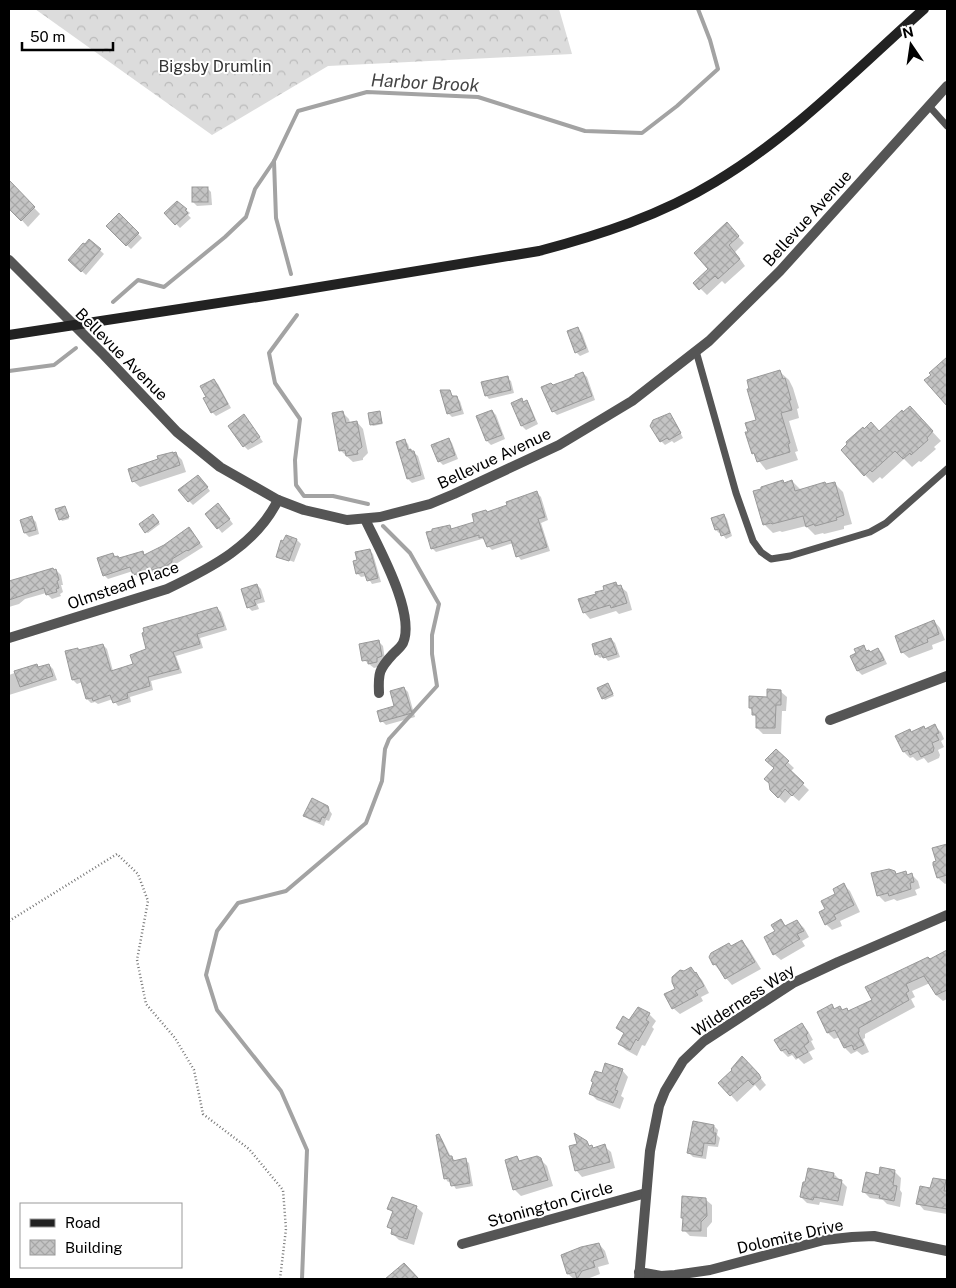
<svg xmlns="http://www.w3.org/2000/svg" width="956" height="1288" font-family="'Public Sans',sans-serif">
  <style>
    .forest { fill: url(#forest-crowns) }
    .shadow { fill: #0003 }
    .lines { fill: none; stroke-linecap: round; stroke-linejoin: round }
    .stream { stroke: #a3a3a3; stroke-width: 4 }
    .building { fill: url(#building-cross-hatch); stroke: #999 }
    .path { stroke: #777; stroke-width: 2.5; stroke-dasharray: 1 2.5; stroke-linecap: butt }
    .service { stroke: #555; stroke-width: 7 }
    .minor { stroke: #555; stroke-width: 10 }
    .tertiary { stroke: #555; stroke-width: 10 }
    .secondary { stroke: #222; stroke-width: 10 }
    .labels { text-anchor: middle; stroke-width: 4; stroke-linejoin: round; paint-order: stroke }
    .park-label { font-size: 16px; fill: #333; stroke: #fff }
    .street-label { font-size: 16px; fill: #000; stroke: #fff }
    .water-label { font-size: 18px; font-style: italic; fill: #444; stroke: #fff }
  </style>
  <defs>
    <pattern id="forest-crowns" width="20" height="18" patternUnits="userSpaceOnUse" patternTransform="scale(1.25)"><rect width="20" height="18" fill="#dcdcdc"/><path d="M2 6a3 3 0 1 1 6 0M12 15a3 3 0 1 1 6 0" fill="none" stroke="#bbb"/></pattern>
    <pattern id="building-cross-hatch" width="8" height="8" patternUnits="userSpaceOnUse" patternTransform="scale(1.25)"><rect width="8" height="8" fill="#c4c4c4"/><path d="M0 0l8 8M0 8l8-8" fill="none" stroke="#a7a7a7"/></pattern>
  </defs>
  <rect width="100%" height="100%" fill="#fff"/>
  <path class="forest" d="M35,9H559L572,54L328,66L212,135Z"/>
  <g class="shadow">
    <path d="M9,182L40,214L28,227L9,206Z"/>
    <path d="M207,188L211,192L212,205L197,206L193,202Z"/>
    <path d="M177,202L190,213L188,215L191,218L180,228L166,213Z"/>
    <path d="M119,214L142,238L131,249L107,226Z"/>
    <path d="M727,224L744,243L735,252L745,266L725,284L722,281L707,295L695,283L710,269Z"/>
    <path d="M90,241L104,254L86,275L74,264Z"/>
    <path d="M578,329L582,333L589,352L580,356L576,352Z"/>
    <path d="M780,372L789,380L793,388L799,408L797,409L799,418L789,421L798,451L795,452L798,460L766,470L753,453L749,432L758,420Z"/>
    <path d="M583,373L587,377L595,400L557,415L553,411V387L577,378Z"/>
    <path d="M507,378L511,381L514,393L489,399L486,395Z"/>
    <path d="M214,380L218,384L231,408L216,416L212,412L207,398Z"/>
    <path d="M449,391L454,397H456L460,401L464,414L452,417L448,413Z"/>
    <path d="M521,400L530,406L538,424L526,430L522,426Z"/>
    <path d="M492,411L496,415L505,439L491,445L487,441Z"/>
    <path d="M379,412L383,424L373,426L371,424Z"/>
    <path d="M343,413L349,419L350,423L357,422L363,429L368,453L363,458V460L353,462L340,450Z"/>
    <path d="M669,414L673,418L683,438L674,443L672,441L665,445L661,441Z"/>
    <path d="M918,416L941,441L934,447L936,449L921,462L919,461L912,467L904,459L882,479L880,477L873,483L865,475Z"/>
    <path d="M248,420L263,442L248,450L244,446Z"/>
    <path d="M449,439L452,443L458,459L443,465L439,461Z"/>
    <path d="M404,440L408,444L410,450L418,456L425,479L412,483L408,479Z"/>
    <path d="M176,454L182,460L186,472L140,487L133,481Z"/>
    <path d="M202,480L210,491L193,505L189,501Z"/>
    <path d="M792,481L801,490L834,483L843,492L852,524L844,526V529L824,534L823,533L815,535L806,526L782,532L780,531L773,533L764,524L784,484Z"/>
    <path d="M537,493L541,497L548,520L541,523L550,551L521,560L518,556L513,543L492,550L488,546L486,540L482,539L436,552L432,548L449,526L453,530L476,523L488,513Z"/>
    <path d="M64,507L69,519L62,521L57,510Z"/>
    <path d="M222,509L233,524L222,533L207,514Z"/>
    <path d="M724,515L727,519L732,536L726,539L721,532L719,533L716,530Z"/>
    <path d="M153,516L160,524L148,533L146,532Z"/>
    <path d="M32,518L36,522L39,534L29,537L25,533Z"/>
    <path d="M189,529L203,547L176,564V566L170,569L138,578L133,571L108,579L104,575L113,554L120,559L142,552L146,556L164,547Z"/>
    <path d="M286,536L297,540L301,544L294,562L280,557V559L277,556Z"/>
    <path d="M369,550L373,554L381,582L372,584L367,576L361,577L357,573L358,561Z"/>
    <path d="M56,570L61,575L63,585H61L63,592L60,594L61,596L52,599L46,593L25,599L19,604L9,607V582L44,571Z"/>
    <path d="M616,583L627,592L632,610L619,614L616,611L590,619L584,612L597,595Z"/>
    <path d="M257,585L261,589L265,602L257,604L259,609L252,611L248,607Z"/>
    <path d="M217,608L221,612L227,630L200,638L203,648L176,656L182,673L151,681L153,690L130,697L131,702L118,706L113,699L98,704L95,702L91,703L87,699L82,682L77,684L73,680L77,649L80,651L103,645L107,649L113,671L134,665L148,650Z"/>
    <path d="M934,621L940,628L945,640L932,645L933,649L909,658L902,652Z"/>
    <path d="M611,639L615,643L620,657L608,661L604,656L600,658L596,654Z"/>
    <path d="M379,642L383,646L385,660L381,666L374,668L364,660Z"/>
    <path d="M863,646L870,653L878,649L882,653L887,664L862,675L858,671V654Z"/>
    <path d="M37,665L39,668L49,665L53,669L57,680L9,695V675Z"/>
    <path d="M608,684L614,696L605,700L603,698Z"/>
    <path d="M404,688L408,692L415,717L386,725L382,721L396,707Z"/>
    <path d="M780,691L787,697L786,711H782L781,734H763L757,728V719L750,708Z"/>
    <path d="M935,726L941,732L944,739L941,741L944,747L938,750L940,755L939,758L928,763L924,758L917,761L913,757L910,758L904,752L897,736L910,731L912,733Z"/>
    <path d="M776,751L794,768L790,772L809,790L799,801L792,795L785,803L771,790L775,768Z"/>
    <path d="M327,807L332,814L329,821L326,820L324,826L308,819L305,815Z"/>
    <path d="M947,845V883L945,884L938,878V862L934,849Z"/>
    <path d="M906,873L908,875L911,874L918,881L920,888L915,890L917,895L897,901L894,899L885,902L879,896L897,875Z"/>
    <path d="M844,885L850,891L860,912L840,921L842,926L832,930L826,924V910Z"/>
    <path d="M781,921L786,926L797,921L804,928L809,937L802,941L805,946L781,960L774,954Z"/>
    <path d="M741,941L748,948L761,969L732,985L714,964L731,947Z"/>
    <path d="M947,952V999L943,1001L936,995L930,983L912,991L915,997L911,999L915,1007L865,1034V1038L863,1039L869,1052L862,1055L857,1051L851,1054L845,1048L840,1037L834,1039L828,1033L819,1012L832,1006L835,1010L840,1007L843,1011L849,1012L873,1001L930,960Z"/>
    <path d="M691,968L702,980L709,993L701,997L703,1001L680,1014L673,1008L677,989Z"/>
    <path d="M638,1008L649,1014L656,1021L652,1027L654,1029L645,1046L642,1045L637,1056L626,1050L619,1043L625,1034L618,1027L629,1021Z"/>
    <path d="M802,1025L808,1031L813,1040L811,1041L815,1049L809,1052L813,1059L804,1064L798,1058L796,1060L792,1055L788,1057L782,1051Z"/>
    <path d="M749,1064L766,1085L760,1091L755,1085L737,1102L720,1083Z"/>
    <path d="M622,1070L628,1077L621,1096L624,1098L620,1109L597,1100L591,1094L602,1075Z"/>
    <path d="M714,1126L718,1130L717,1135L720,1138L718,1147L708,1146L706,1159L693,1157L689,1153Z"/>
    <path d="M438,1136L442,1139L451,1157L456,1161L465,1160L469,1163L473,1186L456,1189L451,1181L448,1182L445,1178Z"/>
    <path d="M586,1142L593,1149L604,1146L611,1152L615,1168L582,1177L576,1170Z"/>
    <path d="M517,1158L521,1162L540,1159L547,1166L553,1186L521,1196L515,1190L507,1161Z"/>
    <path d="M881,1169L895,1172L901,1178L900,1190L902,1193L900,1207L887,1204L883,1200L870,1198L864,1192L880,1176Z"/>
    <path d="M834,1174L847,1187L843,1206L820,1202L819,1205L807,1203L801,1197Z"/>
    <path d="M945,1181L947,1183V1214L924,1210L918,1203L931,1190Z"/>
    <path d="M705,1199L712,1205V1222L707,1228V1237L690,1236L684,1230V1220L682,1218Z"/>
    <path d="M416,1207L423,1213L414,1245L399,1240L392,1233L393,1231L389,1227L394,1214L389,1209Z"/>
    <path d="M599,1244L605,1251L609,1264L598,1267L600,1274L587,1279H574L568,1274Z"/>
  </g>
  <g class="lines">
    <g class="stream">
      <path d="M274,161L276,218L291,274"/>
      <path d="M113,302L138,280L164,287L225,237L246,217L255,189L274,161L298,111L367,92L478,97L585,131L642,133L677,106L718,69L710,40L698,9"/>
      <path d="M297,315L269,353L275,383L300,419L295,460L296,485L304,496H333L368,504"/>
      <path d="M9,371L54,365L76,348"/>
      <path d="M302,1279L307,1150L281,1091L217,1010L206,975L217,931L238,903L286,891L366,823L382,781L385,749L389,739L437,686L432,654V635L439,604L410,553L383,526"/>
    </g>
  </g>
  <g class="building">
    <path d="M9,180L35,207L21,221L9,209Z"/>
    <rect x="192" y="187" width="16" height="15"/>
    <path d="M177,201L187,209L185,210L188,213L175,225L164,213Z"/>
    <path d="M119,213L139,233L126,246L106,226Z"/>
    <path d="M727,222L739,236L729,245L740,259L718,279L715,276L699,290L693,283L708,269L694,253Z"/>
    <path d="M89,239L101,249L81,272L68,260L83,243L85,244Z"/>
    <path d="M578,327L586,348L575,353L567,331Z"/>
    <path d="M947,357V406L924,380L931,375L929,373Z"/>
    <path d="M780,370L783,379L785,378L791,400H789L792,410L781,413L790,443L788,444L790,452L757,462L754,453L752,454L745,432H748L745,423L756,420L747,389H749L747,380Z"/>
    <path d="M583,372L592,396L552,412L541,387L551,383L553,385L575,377V375Z"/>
    <path d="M508,376L511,390L485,396L481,382Z"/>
    <path d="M214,379L228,404L211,413L203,398L206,397L200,386Z"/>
    <path d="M440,390H450L452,396H457L461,410L447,414Z"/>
    <path d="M522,398L523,402L527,400L535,420L521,426L511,403Z"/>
    <path d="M910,406L933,431L927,438L928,440L911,455L910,453L903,459L895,451L872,472L870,470L864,476L841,450L847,444L846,442L863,427L864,429L871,422L879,431L902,410L903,412Z"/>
    <path d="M492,410L502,435L486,441L476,416Z"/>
    <path d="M343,411L346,423L357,421L362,447L357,451L358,454L346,456L345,450L339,451L332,413Z"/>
    <path d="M380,411L382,423L370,425L368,413Z"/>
    <path d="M670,413L681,433L669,440L667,438L660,442L650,426L653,420Z"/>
    <path d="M244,414L260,437L252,443L251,441L243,447L228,426Z"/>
    <path d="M449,438L455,455L438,462L431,445Z"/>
    <path d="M405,439L408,450L411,449V451H414L421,475L407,479L396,442Z"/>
    <path d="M173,452V453L176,452L180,465L132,482L128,469L158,459L157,456Z"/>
    <path d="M198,475L208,487L188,502L178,490Z"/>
    <path d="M783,480L784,483L792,480L795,491L825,482L826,484L835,482L844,515L836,518L837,520L815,526L814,524L806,527L803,516L772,524L771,523L763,525L753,491L761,489V487Z"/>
    <path d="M537,491L545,517L538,519L547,547L516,557L511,540L487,547L483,537L479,538V535L431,549L426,532L432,531V529L450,525L451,529L474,522L472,514L486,510L487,512L507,505L506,502Z"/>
    <path d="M218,503L230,519L217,529L205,514Z"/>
    <path d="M65,506L69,517L59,520L55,509Z"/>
    <path d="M153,514L159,522L145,533L139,524Z"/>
    <path d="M724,514L730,533L721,536L719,529L715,530L711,518Z"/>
    <path d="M32,516L36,530L24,533L20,520Z"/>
    <path d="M189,527L200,543L188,551L187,550L172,559V562L166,566L133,575L130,567L103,576L97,558L113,553L114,557L118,556L119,558L143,551L144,555L164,545Z"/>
    <path d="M286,535L297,539L289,561L276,557L281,540L283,541Z"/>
    <path d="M370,549L378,578L367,581L364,572L356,574L353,561L357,560L355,552Z"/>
    <path d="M53,568L54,570L56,569L59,580L57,581L59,588L56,589L57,592L46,595L44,588L9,600V581Z"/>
    <path d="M616,582L617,586L621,585L627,603L611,608L610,605L583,613L578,599L596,594L595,592L604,590L603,586Z"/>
    <path d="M257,584L261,598L254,600L256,605L247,608L241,589Z"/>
    <path d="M217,607L224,626L197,634L200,644L173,652L179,669L148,677L150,686L127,693L128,698L113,703L110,695L93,701L92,698L86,699L80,678L72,680L65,651L78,648V650L103,644L111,671L133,664L130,655L146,649L142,633L144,632L143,628Z"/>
    <path d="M934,620L939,634L927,639L928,642L901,653L895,636Z"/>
    <path d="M611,638L617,654L603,658L601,653L595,655L592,644Z"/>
    <path d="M379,640L382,656L377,658V662L368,664V660L362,661L359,644Z"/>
    <path d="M864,645L866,651L869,650L870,652L878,648L884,660L857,671L850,656L856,653L854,649Z"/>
    <path d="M37,664L38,667L49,664L53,676L20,687L14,671Z"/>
    <path d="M608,683L613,694L602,699L597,688Z"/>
    <path d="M404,687L412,713L380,722L377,711L394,706L390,691Z"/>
    <path d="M767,689L781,690V705H776L775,728H756V715H752V708H749V696L767,697Z"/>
    <path d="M935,724L939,733L936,734L939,740L932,743L934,748L933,752L921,757L918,751L910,755L908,750L903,752L895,736L910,729L911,732L924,726L925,729Z"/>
    <path d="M776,749L789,761L785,765L804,783L792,796L785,789L778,798L770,790L769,783L764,779L774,768L765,760Z"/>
    <path d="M312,798L328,806L329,810L325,818L322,817L320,822L303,816Z"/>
    <path d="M947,844V875L937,878L933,865V862L936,861L932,848Z"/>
    <path d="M889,869L895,871L896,874L906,871L907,875L912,873L914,882L910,883L911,889L889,896L888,893L877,896L871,873Z"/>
    <path d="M844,883L854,905L834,915L836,919L825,925L819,912L825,909L821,901L835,894L833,889Z"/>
    <path d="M781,919L785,926L797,920L804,931L797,934L800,939L773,955L764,937L775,931L771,925Z"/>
    <path d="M742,940L755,962L725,979L716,964L713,965L709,957L711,953L729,943L731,946Z"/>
    <path d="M947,950V990L936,995L924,976L906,984L909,991L906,993L909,1000L859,1028V1032L858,1033L864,1045L854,1050L852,1045L844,1048L835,1030L827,1033L817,1012L832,1004L834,1009L840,1006L842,1010L847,1008L848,1011L872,1000L865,987L928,957L930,959Z"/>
    <path d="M691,967L695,973L696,972L704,986L695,991L698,995L672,1009L664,994L675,989L672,982V977L680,970L684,971Z"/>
    <path d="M638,1007L650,1013L646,1020L649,1022L638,1041L636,1039L630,1050L618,1044L624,1033L616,1028L623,1016L629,1020Z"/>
    <path d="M802,1023L808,1033L806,1035L809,1042L804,1046L808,1052L797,1058L793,1052L789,1054L786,1049L781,1051L774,1040Z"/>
    <path d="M742,1056L759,1074L761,1078L753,1085L748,1080L730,1096L718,1083L732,1070L731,1069Z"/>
    <path d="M605,1063L623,1069L615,1090L618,1091L613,1103L589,1094L593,1082L591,1081L595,1071L602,1073Z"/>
    <path d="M693,1121L714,1125L713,1133H716L715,1144L704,1143L702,1156L687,1153Z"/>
    <path d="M574,1133L587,1141L589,1146L592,1145L593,1148L605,1144L610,1162L575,1171L569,1146L577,1144Z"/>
    <path d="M439,1134L449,1156H452L453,1161L466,1158L470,1183L451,1186L449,1178L444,1179L436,1135Z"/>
    <path d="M517,1156L519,1161L537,1156L541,1158L548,1180L513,1190L505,1160Z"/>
    <path d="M880,1167L895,1170L893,1185L897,1186L894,1201L879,1198L880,1195L862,1192L866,1172L879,1175Z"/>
    <path d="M808,1168L834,1173L833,1178L842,1180L838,1201L814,1197L813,1200L800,1197L803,1182H805Z"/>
    <path d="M933,1178L946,1180L944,1191H947V1209L916,1204L920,1186L930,1188Z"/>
    <path d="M682,1196L706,1198L707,1216L701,1222V1231H682L683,1218H681Z"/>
    <path d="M392,1197L417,1206L407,1239L391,1234L392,1229L387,1227L393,1211L387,1209Z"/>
    <path d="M599,1243L604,1257L593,1261L595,1267L582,1271L577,1279L575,1272L567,1274L561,1255L581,1247Z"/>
    <path d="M404,1263L419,1279H385Z"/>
  </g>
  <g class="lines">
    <path class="path" d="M9,921L117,854L138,874L148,901L137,960L146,1004L175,1038L194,1070L203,1114L249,1149L283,1190L286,1229L280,1279"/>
    <g class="service">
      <path d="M929,106L947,126"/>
      <path d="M696,351L736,493L753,541L761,552L771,559L790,556L870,532L886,523L947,469"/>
    </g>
    <g class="minor">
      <path d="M365,519C378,547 416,613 403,643C401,647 396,651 393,654C379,669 378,673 379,693"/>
      <path d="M9,638L167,589C211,568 256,545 278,500"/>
      <path d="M830,720L947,676"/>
      <path d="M462,1244L646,1193"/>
      <path d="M639,1272L661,1276L675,1275L710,1270L824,1240L852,1237L874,1236L947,1251"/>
      <path d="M639,1279L650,1151L659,1106L665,1091L683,1061L704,1041L793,983L838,962L947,915"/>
    </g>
    <path class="tertiary" d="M9,260L104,355L177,432L220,467L278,500L304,510L347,520L380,517L430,504L454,494L559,445L632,401L709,341L780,271L947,86"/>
    <path class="secondary" d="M9,335L271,295L539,251C600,235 661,215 715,182C791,137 858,68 924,9"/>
  </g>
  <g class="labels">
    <g class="park-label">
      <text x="215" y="72">Bigsby Drumlin</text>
    </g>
    <g class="street-label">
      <text transform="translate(807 218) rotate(-48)" y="6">Bellevue Avenue</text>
      <text transform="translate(122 354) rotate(45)" y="6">Bellevue Avenue</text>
      <text transform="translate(494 458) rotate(-25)" y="6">Bellevue Avenue</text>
      <text transform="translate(123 585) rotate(-19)" y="6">Olmstead Place</text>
      <text transform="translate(743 1000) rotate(-33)" y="6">Wilderness Way</text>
      <text transform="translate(550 1204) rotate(-16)" y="6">Stonington Circle</text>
      <text transform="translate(790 1236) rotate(-13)" y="6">Dolomite Drive</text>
    </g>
    <g class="water-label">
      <text transform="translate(425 83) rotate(3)" y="6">Harbor Brook</text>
    </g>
  </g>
  <rect width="956" height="1288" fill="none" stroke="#000000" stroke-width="20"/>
  <rect x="20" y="1203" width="162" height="65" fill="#ffffff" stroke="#999999"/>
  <rect x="30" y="1219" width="25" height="8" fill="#222222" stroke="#999999"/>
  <text x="65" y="1228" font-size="15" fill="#000000">Road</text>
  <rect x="30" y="1240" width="25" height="15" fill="url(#building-cross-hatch)" stroke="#999999"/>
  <text x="65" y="1253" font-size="15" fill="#000000">Building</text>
  <g transform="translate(911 45) rotate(347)" stroke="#ffffff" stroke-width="4" paint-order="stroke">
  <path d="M0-4L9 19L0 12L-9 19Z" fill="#000000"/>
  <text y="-8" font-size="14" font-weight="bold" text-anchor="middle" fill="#000000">N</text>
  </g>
  <path d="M22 42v8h91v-8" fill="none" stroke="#000000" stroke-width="2.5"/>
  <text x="30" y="42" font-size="15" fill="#000000" stroke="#ffffff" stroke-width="4" paint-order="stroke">50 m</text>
</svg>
